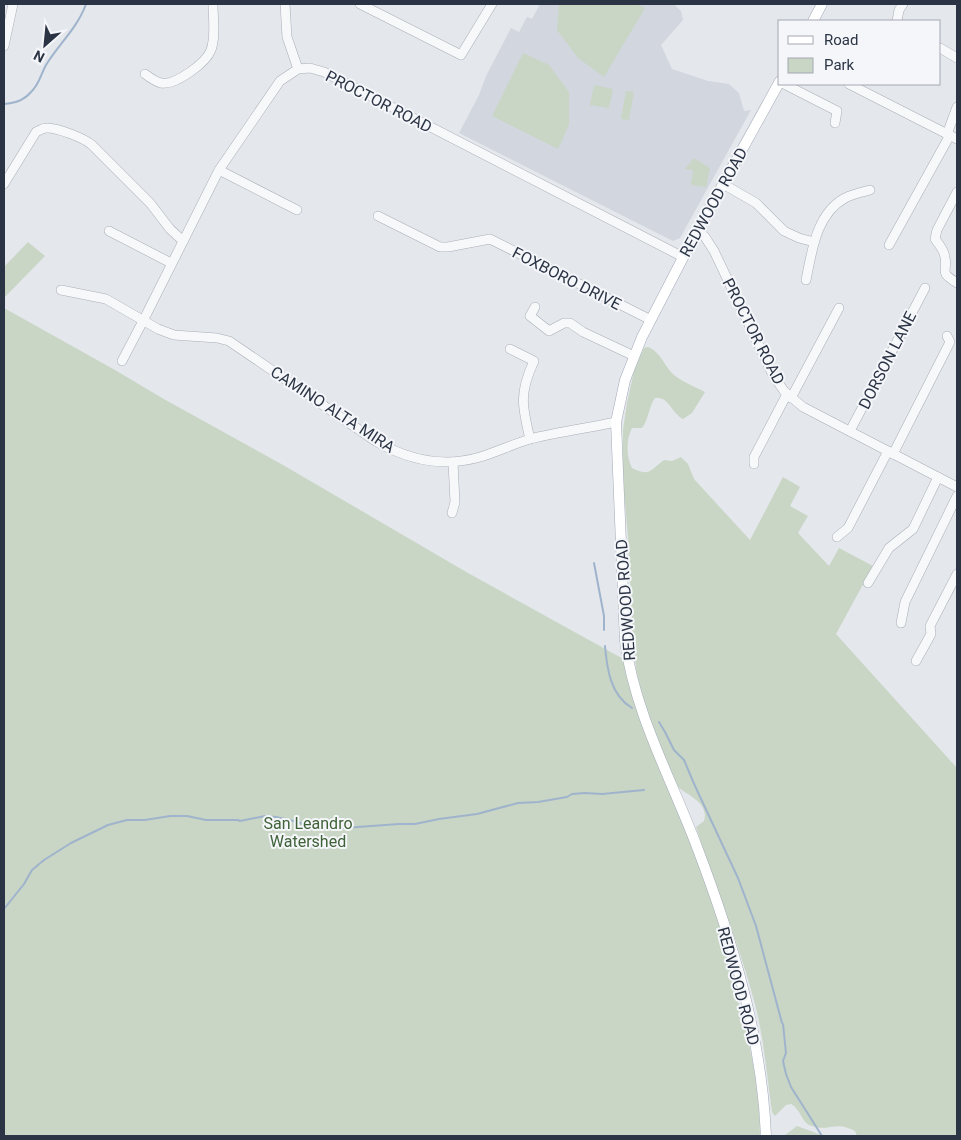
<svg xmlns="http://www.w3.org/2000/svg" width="961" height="1140" font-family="Roboto,sans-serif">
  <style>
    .built { fill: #d2d6de }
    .green { fill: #c9d6c5 }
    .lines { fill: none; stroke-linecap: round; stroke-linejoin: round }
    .stream { stroke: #9fb4cc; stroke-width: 2 }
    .minor-casing { stroke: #a9aeb7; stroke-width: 10 }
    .major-casing { stroke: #a3abb8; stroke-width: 11 }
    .minor { stroke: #f7f8fa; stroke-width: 9 }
    .major { stroke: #fff; stroke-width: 10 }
    .labels { text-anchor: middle; stroke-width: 4; stroke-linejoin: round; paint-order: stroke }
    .street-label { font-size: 16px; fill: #2b3445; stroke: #f4f6f9 }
    .park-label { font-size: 16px; fill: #3f6138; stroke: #f4f6f9 }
  </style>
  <rect width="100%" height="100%" fill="#e4e7ec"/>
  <path class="built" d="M540,4H674L681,11L683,20L661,45L672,69L708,81L729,84L739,93L744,111L751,110L680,238L673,241L659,234L459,133L479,95L486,76L511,28L519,32L527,17L532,19Z"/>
  <g class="green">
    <path d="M559,4H637L645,8L604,77L578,58L557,30Z"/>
    <path d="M523,53L549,65L569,92V125L558,149L492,116Z"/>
    <path d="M594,85L613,89L609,108L590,105Z"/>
    <path d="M626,91L634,92L629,120L621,119Z"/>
    <path d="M694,158L710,168L706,187L691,185L693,170L685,169Z"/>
    <path d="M28,242L45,256L4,298V267Z"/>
    <path d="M4,308L115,370L162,398L283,465L468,573L627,661L662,766L740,977L732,979L733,984C748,1033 760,1084 760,1136H4Z"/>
    <path d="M648,347C661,352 664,366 674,375C683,382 695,387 705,392L692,413L683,419C671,413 669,396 655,398C648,408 649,419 642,428H632C626,439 626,457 632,468C651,477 650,470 664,460L672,461L681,457L688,464L694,479L750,540L783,477L800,487L790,506L808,516L798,533L829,566L839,548L873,566L836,634L957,768V1136H857L855,1131C835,1120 829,1132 812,1126C801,1123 801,1109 791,1104L786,1105L775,1116L772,1112C767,1076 764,1039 755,1004C739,943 715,886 696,827L704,821C710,801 684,795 674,783L643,698L637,675L633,645L628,537L623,480V430L627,403L634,371L644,348Z"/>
    <path d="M797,1126L824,1136H784Z"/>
  </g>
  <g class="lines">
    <g class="stream">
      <path d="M4,104C15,103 23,101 31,92C39,85 41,74 46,65C59,44 78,27 86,4"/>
      <path d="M594,563L604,616V630"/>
      <path d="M605,646C607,668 610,695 632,708"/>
      <path d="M659,722L665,732L674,750L684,760L695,786L738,878L756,926L782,1023"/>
      <path d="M4,909L24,884L32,870L44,860L71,843L108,825L127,820H145L170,816H187L206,820H238L240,821L265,816L276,817L298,822L304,825L330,829L399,824H415L439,819L477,814L518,803L538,802L567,797L572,794L585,793L602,794L644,790"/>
      <path d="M783,1024L786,1053L783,1061L786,1074L791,1087L822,1136"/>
    </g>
    <g class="minor-casing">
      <g id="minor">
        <path d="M285,4L287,37L298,69"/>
        <path d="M360,4L461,55L492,4"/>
        <path d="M897,21L899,10L903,4"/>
        <path d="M4,46L13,4"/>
        <path d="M940,48L957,58"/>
        <path d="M145,74C149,77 156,82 161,83C175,86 206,63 211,50C216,36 213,18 213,4"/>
        <path d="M784,84L837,111L835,123"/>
        <path d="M849,84L957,139"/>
        <path d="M947,134L957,107"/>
        <path d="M219,170L297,210"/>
        <path d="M4,184L36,132C40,130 43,128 47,128C58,128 84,138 92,145L150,203L170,229L183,241"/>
        <path d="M723,184L756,203L784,231L799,238L814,242"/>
        <path d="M957,192L937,230L935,239C939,244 944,250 945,257C948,273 938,271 957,283"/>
        <path d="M378,216L440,247H448L490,239L651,320"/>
        <path d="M697,230L705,237L714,251L773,375L784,391L803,407L957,487"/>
        <path d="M109,231L171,263"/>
        <path d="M889,245L950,135"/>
        <path d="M806,280C812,251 816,214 845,198C853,194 862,192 870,190"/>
        <path d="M61,290L106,299L158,329L174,335L217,338L229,341L377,442C409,460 443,468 480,457C497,452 513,444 530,439C558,432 588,428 616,422"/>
        <path d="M535,307L530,316L549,331L564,323H570L583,332L634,356"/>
        <path d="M510,349L534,361C519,393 522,406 530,439"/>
        <path d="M122,361L143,321L219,170L280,81L298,69L310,68L324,72L683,257"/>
        <path d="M791,398L839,308"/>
        <path d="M850,431L925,288"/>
        <path d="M893,454L950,342L947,336"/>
        <path d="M754,464V457L787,394"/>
        <path d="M452,513L455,502L453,462"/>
        <path d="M837,537L848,528L888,451"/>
        <path d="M868,583L889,548L913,529L938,477"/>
        <path d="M901,623L905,602L957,496"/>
        <path d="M916,661L931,634L930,626L957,574"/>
      </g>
    </g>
    <g class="major-casing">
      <g id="major">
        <path d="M813,21L822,4"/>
        <path d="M766,1136C762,1037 732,939 697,847C671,778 635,714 625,641L616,422L625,380L642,337L690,244L780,81"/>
      </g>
    </g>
    <use href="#minor" class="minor"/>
    <use href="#major" class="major"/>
  </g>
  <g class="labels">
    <g class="street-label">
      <text transform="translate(379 101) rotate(27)" y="6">PROCTOR ROAD</text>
      <text transform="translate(713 202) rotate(-61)" y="6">REDWOOD ROAD</text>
      <text transform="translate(567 278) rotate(27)" y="6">FOXBORO DRIVE</text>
      <text transform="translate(754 331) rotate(63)" y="6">PROCTOR ROAD</text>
      <text transform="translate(887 360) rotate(-63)" y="6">DORSON LANE</text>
      <text transform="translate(333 409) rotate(33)" y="6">CAMINO ALTA MIRA</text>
      <text transform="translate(625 600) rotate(-94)" y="6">REDWOOD ROAD</text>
      <text transform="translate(739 986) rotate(75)" y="6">REDWOOD ROAD</text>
    </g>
    <g class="park-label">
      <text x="308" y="829">San Leandro<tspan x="308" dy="18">Watershed</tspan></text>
    </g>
  </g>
  <rect width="961" height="1140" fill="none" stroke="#2b3445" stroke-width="10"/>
  <rect x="778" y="20" width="162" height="65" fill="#f4f6f9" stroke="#a4a8b1"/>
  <rect x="788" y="36" width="25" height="8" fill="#ffffff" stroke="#a4a8b1"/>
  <text x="824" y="45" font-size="15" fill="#2b3445">Road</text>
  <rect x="788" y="58" width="25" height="15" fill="#c9d6c5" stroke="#a4a8b1"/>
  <text x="824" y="70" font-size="15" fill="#2b3445">Park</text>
  <g transform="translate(45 45) rotate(207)" stroke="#f4f6f9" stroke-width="4" paint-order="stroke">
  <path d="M0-4L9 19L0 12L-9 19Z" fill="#2b3445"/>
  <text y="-8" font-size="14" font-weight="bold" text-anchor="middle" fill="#2b3445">N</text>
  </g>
</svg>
